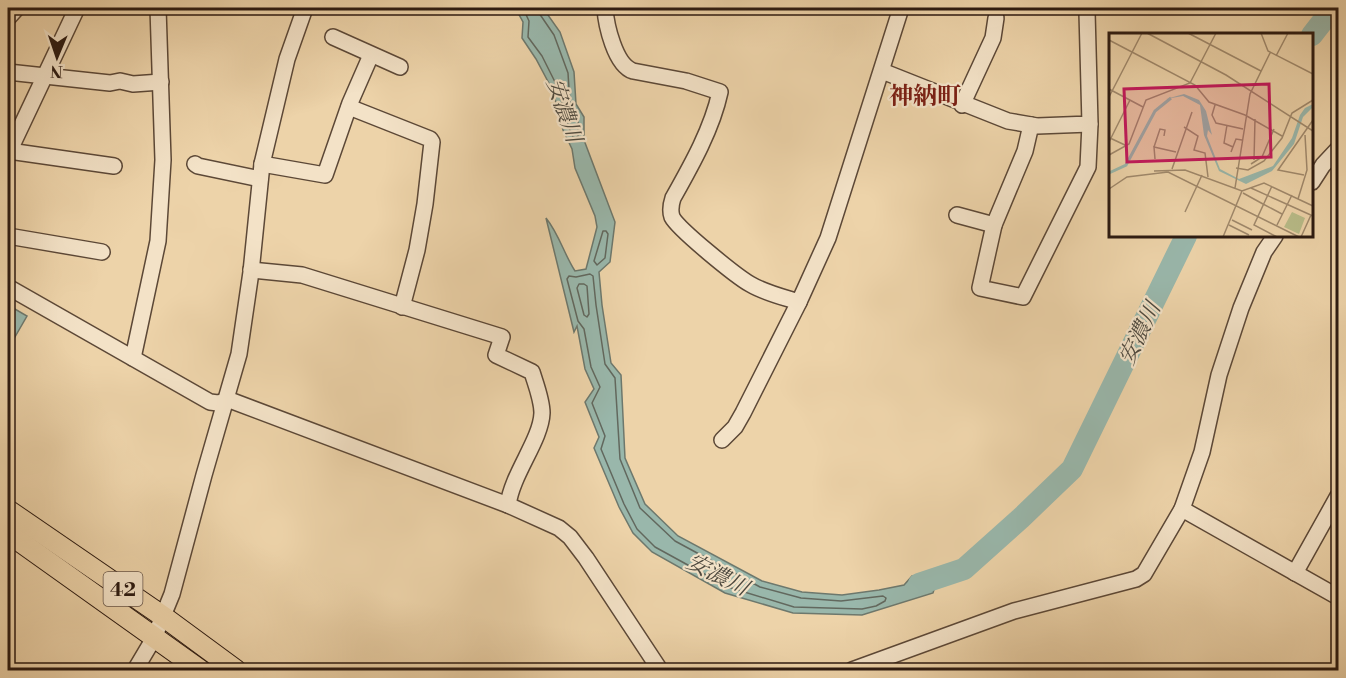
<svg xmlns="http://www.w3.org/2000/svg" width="1346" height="678" font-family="'Libre Bodoni','Noto Serif JP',serif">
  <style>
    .water { fill: #99b7ab; stroke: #6d786d; stroke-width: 1.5 }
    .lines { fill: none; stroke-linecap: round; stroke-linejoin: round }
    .shore { stroke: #62685e; stroke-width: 1.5 }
    .river { stroke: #99b7ab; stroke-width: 22 }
    .minor-casing { stroke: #5c4837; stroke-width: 18 }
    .major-casing { stroke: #2c1a11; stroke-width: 22 }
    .minor { stroke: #f3e2c7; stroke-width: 15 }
    .major { stroke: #edd3a9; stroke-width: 20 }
    .labels { text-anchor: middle; stroke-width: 4.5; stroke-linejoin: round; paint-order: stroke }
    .shield { fill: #f3e2c7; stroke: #685648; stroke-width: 1.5 }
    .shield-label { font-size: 20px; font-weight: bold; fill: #2c1a11 }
    .water-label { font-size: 22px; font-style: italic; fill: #4d493f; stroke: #f3e2c7 }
    .quarter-label { font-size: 24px; font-weight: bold; fill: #7a1f14; stroke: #f3e2c7 }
    .inset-river { fill: none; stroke: #99b7ab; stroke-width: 3 }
    .inset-road { fill: none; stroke: #a0896c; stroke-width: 1.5 }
    .view { fill: #c2185b; fill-opacity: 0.15; stroke: #c2185b; stroke-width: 3 }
    .inset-edge { fill: none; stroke: #2c1a11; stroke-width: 3 }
  </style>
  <rect width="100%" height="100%" fill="#edd3a9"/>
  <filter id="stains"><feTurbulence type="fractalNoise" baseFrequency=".00333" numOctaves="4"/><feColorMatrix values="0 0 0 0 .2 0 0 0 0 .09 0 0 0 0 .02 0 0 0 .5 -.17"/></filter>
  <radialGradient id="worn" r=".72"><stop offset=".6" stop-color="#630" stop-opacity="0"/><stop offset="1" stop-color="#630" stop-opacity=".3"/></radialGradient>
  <g class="water">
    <path d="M517,8H543L560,32L574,72L576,104L584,117V140L615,222L610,262L599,272L602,305L611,363L621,375L625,458L645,504L678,536L762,581L802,592L842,595L879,590L904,585L912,576L959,574L936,583L933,593L862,615L793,613L725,593L652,552L633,533L619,507L594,448L599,437L585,402L594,389L585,369L577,326L574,332L546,218C559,234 564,254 575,271L586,269L597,227L595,216L575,168L572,149L563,130L553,91L536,59L522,38L523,22L517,11Z"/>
    <path d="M8,305L27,316L8,349Z"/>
  </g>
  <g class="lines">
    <g class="shore">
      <path d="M523,8L529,21L528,37L542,56L558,88L569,128L573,137L576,138L578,136V119L570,105L568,73L554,35L539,13L538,8"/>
      <path d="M603,231H606L608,234L605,258L597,265L594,261Z"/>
      <path d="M590,274L593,276L596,305L605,364L615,378L620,459L640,508L675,541L760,587L801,598L841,601L883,596L886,598L885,601L876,606L862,609L794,607L728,587L655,547L637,529L624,504L601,449L605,436L592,403L600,387L591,367L584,329L578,321L567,279L569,276L576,277Z"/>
      <path d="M579,284H584L587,286L589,314L587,317L584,315L577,288Z"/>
    </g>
    <g class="river">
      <path d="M1312,35L1333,8"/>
      <path d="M919,584L964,569L1021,518L1072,469L1186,236"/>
    </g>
    <g class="minor-casing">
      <g id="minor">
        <path d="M605,8C606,25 615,65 633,71L686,81L720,92C712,129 691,166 673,198C671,204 670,211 672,217C678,229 736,276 750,284C765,293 783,297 799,302"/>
        <path d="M8,18L17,8"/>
        <path d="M333,37L400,67"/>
        <path d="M882,71L1008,121L1037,126L1090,124L1087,12"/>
        <path d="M8,72L110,83L120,81L133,84L161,82"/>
        <path d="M962,105L993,38L996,18"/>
        <path d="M349,107L430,139L432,142L425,204L417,250L402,307"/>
        <path d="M9,151L114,166"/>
        <path d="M8,154L77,8"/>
        <path d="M195,164L198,166L260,179"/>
        <path d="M262,164L325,175L350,103L371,55"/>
        <path d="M1312,182L1323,165L1338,149"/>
        <path d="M957,215L994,225L1025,151L1031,125"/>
        <path d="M994,225L980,288L1023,297L1088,167L1090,124"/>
        <path d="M8,236L102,252"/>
        <path d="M251,270L302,275L502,337L496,355L532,372C536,385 542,400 542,413C541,440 512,474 508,505"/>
        <path d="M8,287L210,402L218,403L226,401"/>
        <path d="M133,358L158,241L163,160L158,8"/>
        <path d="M227,399L508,505L559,528L570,537L586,558L660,670"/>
        <path d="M722,440L735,427L743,413L799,302L828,238L901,8"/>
        <path d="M1182,509L1338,597"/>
        <path d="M1295,573L1338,496"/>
        <path d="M135,670L154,638L172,594L204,475L239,354L251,272L262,164L287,59L305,8"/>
        <path d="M852,670L1014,611L1136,579L1144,574L1182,509L1202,452L1219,375L1241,308L1264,252L1275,236"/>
      </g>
    </g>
    <g class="major-casing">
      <g id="major">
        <path d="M8,510L164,617L236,670"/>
        <path d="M8,533L200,670"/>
      </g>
    </g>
    <use href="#minor" class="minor"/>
    <use href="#major" class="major"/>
  </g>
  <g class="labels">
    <rect class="shield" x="103.5" y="572" width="39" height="34" rx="4.5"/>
    <g class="shield-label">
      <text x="123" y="596">42</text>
    </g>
    <g class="water-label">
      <text transform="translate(565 110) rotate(71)" y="8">安濃川</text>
      <text transform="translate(1139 333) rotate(-64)" y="8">安濃川</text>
      <text transform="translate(718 574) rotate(27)" y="8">安濃川</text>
    </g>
    <g class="quarter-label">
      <text x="925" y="104">神納町</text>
    </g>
  </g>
  <g transform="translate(1109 33)">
    <rect width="204" height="204" fill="#edd3a9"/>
    <path d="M183,179L196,185L190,201L175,194Z" fill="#b8bc89"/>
    <path d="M75,61L90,67L97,78L103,102L99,97L98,103L111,136L130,146L164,133L183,105L191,82L196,75L204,71V74L194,84L185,111L163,138L137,151L110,138L95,102L91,72L74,63L57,66Z" fill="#99b7ab"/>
    <path class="inset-river" d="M0,140L17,132L46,78L62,65"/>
    <path class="inset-road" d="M38,0L117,42L204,98M79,0L152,38M152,0L159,18L204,41M0,7L86,52L100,69L136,82M167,23L179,0M0,56L34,74M0,64L33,0M106,72L103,82L107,90L134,96M136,82L173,103M118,92L115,110L124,114M75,94L89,103L85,117L96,120L99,144M1,105L18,113M0,109L21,67M45,114L51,96L56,97L55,103M122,119L127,106L133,107M0,122L20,111L37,67L81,50L107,0M46,126L45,114L67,119M145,127L146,86M142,131L153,124L165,96M127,135L139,137L155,128L173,105L183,80L204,67M63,136L83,79M45,138L76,137L133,158L155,150L204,173M195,142L169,137L204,87M163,153L145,192L168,204M126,155L141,61L161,20M142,155L204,183M0,156L18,144L59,139L190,204M134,160L154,171M189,166L198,137L196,102M154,171L173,181M76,179L93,142M123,187L143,197M120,192L140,202M168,192L183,162M114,204L133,158M192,204L202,182"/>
    <path class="view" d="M160,51L162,124L18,129L15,56Z"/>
    <rect width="204" height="204" class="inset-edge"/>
  </g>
  <rect width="1346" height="678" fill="none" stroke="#edd3a9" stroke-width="30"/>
  <rect x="9" y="9" width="1328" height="660" fill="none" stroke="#2c1a11" stroke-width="3"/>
  <rect x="15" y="15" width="1316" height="648" fill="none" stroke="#2c1a11" stroke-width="1.5"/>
  <g transform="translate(57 57) rotate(182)" stroke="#f3e2c7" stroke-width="4.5" paint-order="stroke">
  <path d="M0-4.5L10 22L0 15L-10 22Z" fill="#2c1a11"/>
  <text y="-9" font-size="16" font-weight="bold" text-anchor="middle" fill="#2c1a11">N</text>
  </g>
  <rect width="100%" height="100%" filter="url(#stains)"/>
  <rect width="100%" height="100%" fill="url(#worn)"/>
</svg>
